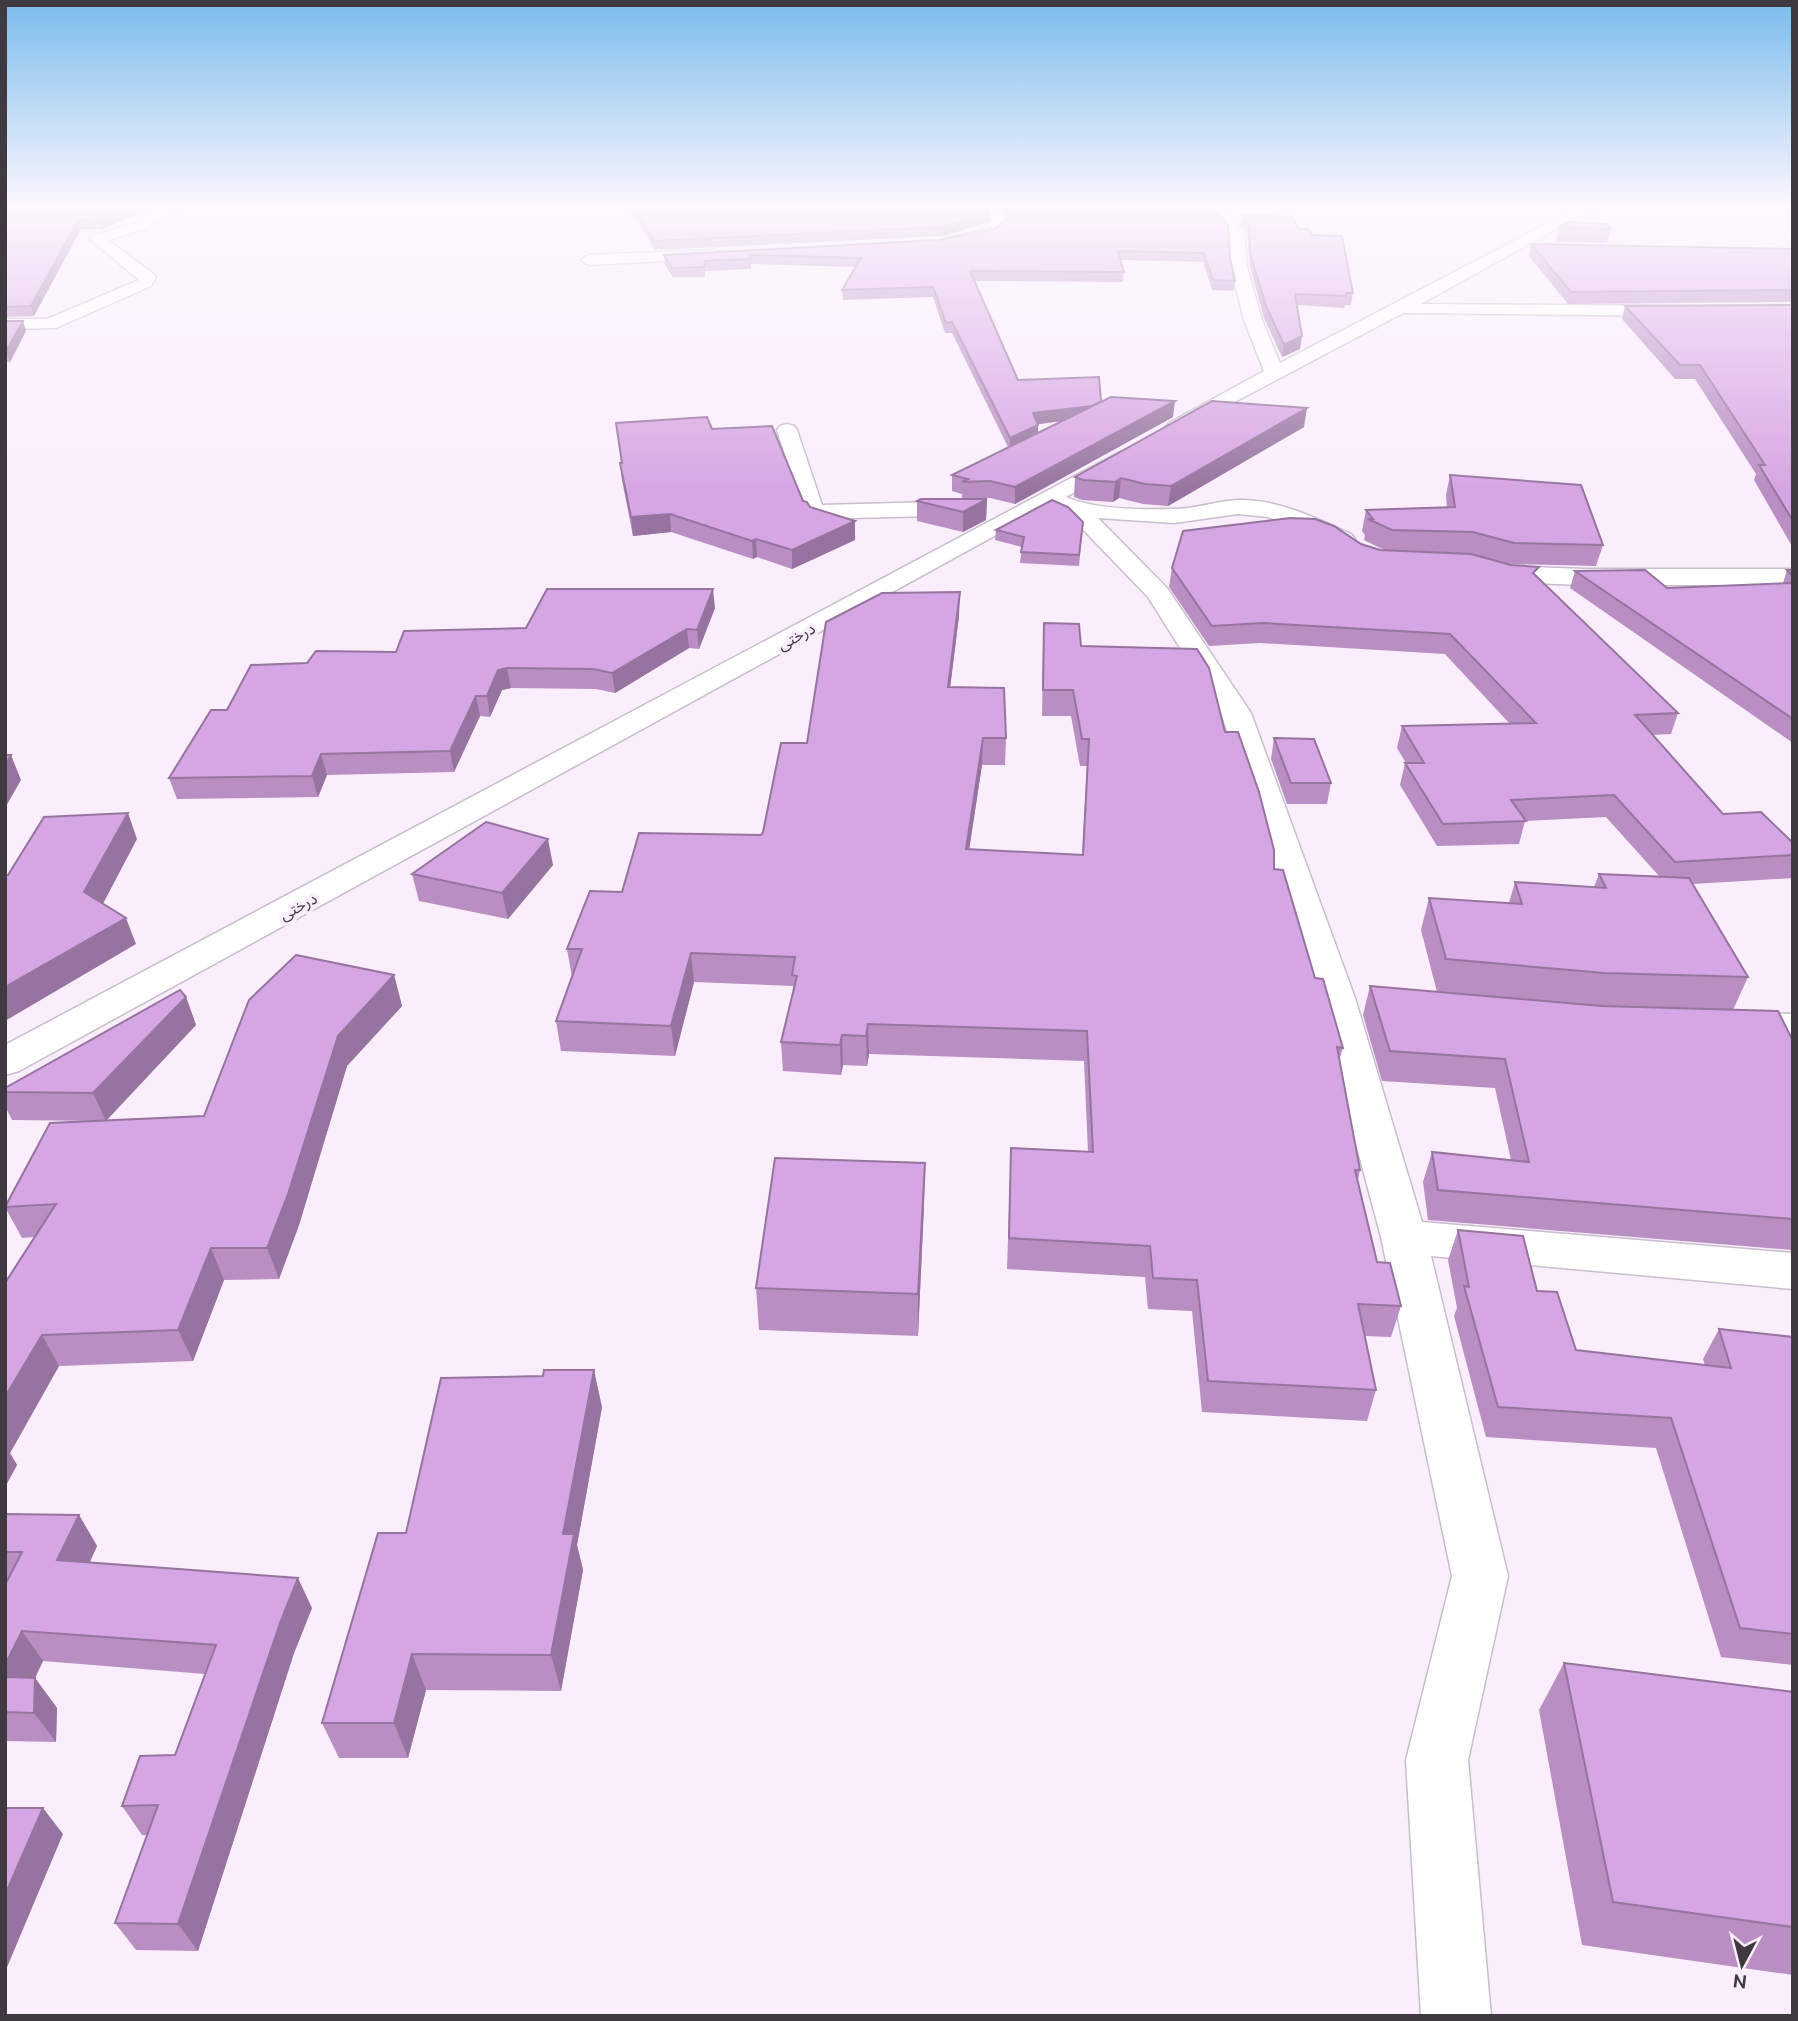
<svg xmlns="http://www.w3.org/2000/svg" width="1798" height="2021" font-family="Ubuntu,'Noto Sans Arabic',sans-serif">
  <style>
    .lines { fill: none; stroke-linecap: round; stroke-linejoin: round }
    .minor-casing { stroke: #c8bdcc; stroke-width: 3 }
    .minor { fill: #fff; fill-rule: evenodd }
    .wall { fill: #b88ec3; fill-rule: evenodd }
    .shaded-wall { fill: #96749f }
    .building { fill: #d6a5e3; stroke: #96749f; stroke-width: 2 }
    .labels { text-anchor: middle; stroke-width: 7; stroke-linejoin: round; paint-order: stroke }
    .far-street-label { font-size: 16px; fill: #3e3a40; stroke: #faeefd }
  </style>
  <rect width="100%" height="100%" fill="#faeefd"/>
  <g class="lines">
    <g class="minor-casing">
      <g id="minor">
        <path d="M160,208H177L146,229L108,240L154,274L156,277L151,286L56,328L5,329V319H47L139,280L90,239L92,236L136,223Z"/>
        <path d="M979,208H994L1010,224L1001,234L956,244L951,243L949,240L951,237L991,228L995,224Z"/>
        <path d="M1207,208H1223L1244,233L1247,267L1262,320L1280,363L1577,208H1594L1421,304L1674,306L1682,311L1674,316L1403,313L1176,433L1169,431L1166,427L1169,423L1264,371L1244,320L1231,267L1230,233Z"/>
        <path d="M715,250L720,252L723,255L720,258L589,265L581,260L589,255Z"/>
        <path d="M787,424L794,426L797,430L822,505L971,501L979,503L982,508L979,513L971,515L813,519L805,517L777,430L780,426Z"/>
        <path d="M1120,452L1128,453L1131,458L1128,463L1066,497C1093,509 1142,510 1173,509C1195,509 1216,501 1238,500C1278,499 1315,518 1351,534L1355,539L1351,544L1343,546L1268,517L1238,514L1174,523L1098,518L1167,588L1251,713L1355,998L1422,1222L1793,1253V1289L1431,1256L1508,1576L1468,1760L1491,2016H1421L1406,1760L1452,1576L1381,1237L1317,998L1221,713L1148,597L1069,515L1049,506L19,1071L5,1075V1045Z"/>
        <path d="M1484,562L1507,566L1584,569H1793V585H1584L1507,582L1475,574L1472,569L1475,564Z"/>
        <path d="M1732,1012L1793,1014V1038L1732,1036L1718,1033L1713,1024L1718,1015Z"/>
      </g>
    </g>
    <use href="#minor" class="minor"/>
  </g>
  <g class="wall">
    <path d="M5,208H151L103,229H81L34,316L5,317Z"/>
    <path d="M629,208H984L989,222L943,236L655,250Z"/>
    <path d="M998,208H1213L1230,258L1235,281L1234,291L1212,290L1203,262L1121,260L1124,272L1123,282L974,281L1018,380L1101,401L1173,417L1015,504L990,498L962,499H987L986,520L963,532L917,521V501L962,499V494L952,491V475L1008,447L952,333H945L933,297L843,300L842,290L856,267L751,264V269L705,271V277H673L665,265L664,255L938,240L994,229L1008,219ZM1061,421L1038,432V424Z"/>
    <path d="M1242,215L1299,229L1312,235L1353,293L1351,305H1345L1344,308L1297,305L1300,349L1282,357L1264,318L1250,267L1247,233L1241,226Z"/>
    <path d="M1559,227L1611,229L1607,243L1556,242Z"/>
    <path d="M1531,244L1793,249V302L1568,304L1529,256Z"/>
    <path d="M1793,305V548L1754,480L1756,474L1695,379H1675L1622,319L1625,306Z"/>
    <path d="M5,321L26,331L10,362H5Z"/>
    <path d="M616,423L712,429L810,507L855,521V540L792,569L757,557L753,559L671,532L633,536L622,480L620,463H622Z"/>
    <path d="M1304,427L1168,506L1143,504L1119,498L1113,502L1082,500L1074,497L1075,477Z"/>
    <path d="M1450,475L1603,545L1596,566L1508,564L1536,576L1678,713L1671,734L1652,735L1723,814L1793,843V878L1693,884L1748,977L1733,1010L1793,1041V1250L1428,1220L1423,1182L1432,1152L1511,1160L1495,1088L1382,1081L1363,1015L1370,986L1437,992L1421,930L1429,898L1509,903L1515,882L1594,887L1599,874L1659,876L1606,817L1525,821L1519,844L1437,846L1400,785L1405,763H1406L1397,748L1402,726L1510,724L1445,654L1260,643L1209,646L1169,587L1172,568L1361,544L1384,550L1364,540L1365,535L1362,531L1366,510L1447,508L1446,495Z"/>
    <path d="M1083,522L1079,566L1020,563L1022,547L995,540L996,530Z"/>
    <path d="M1787,570H1793V743L1570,588L1575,571L1667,588L1783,583Z"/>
    <path d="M715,608L699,649L689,648L615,693L596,689L511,688L502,690L490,717L480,716L454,772L327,775L318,797L177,799L169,778L227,710L307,663L396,652L526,628Z"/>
    <path d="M959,616L950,687L1006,738L1005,765H982L969,849L1082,855L1087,766H1080L1071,716H1042L1043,648L1044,623L1081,646L1225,732L1274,869L1315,978L1343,1048L1339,1061L1360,1170L1358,1180L1377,1262L1401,1306L1391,1337L1365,1336L1376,1390L1367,1421L1202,1412L1192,1311L1148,1309L1145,1277L1007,1269L1011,1148L1088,1152L1084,1061L869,1054L867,1066L843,1065L841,1075L783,1071L781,1042L793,991V986L694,982L675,1056L561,1051L556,1021L572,977L567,949L622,892L761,835L763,832L807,743Z"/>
    <path d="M1274,738L1331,783L1327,804H1287L1271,759Z"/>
    <path d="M553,865L508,919L419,901L412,874Z"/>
    <path d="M394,975L402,1006L347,1066L299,1225L279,1279L224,1280L193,1361L59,1366L10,1453L17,1465L5,1487L34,1237L22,1238L5,1207L103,1121L12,1120L5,1106V1088L186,997L196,1025L106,1120L204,1116Z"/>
    <path d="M924,1205L918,1336L759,1330L756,1288Z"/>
    <path d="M1458,1230L1537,1291L1576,1350L1705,1365L1703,1359L1719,1329L1793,1337V1665L1721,1657L1656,1448L1486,1437L1454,1316L1457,1308L1448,1260Z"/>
    <path d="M602,1407L577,1545L583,1570L561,1691L426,1690L408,1758H339L322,1723L406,1533Z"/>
    <path d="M5,1514L79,1515L97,1546L90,1562L312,1608L294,1653L198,1951L136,1950L115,1923L147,1835H142L122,1806L175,1755L205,1674L43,1661L35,1678L57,1708L56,1742L5,1741V1585L7,1582H5Z"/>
    <path d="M1564,1663L1793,1692V1975L1582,1945L1539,1710Z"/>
  </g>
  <g class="shaded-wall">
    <path d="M130,208H151L103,229L100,221Z"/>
    <path d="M990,213L989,222L943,236V227Z"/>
    <path d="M78,220L81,229L34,316L31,306Z"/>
    <path d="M23,321L26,331L10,362L6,351Z"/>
    <path d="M1302,336L1300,349L1282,357L1284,345Z"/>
    <path d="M1175,401L1173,417L1015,504V487Z"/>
    <path d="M1101,405L1100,416L1032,425L1033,413Z"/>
    <path d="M1307,408L1304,427L1168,506L1171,486Z"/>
    <path d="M1038,425V437L1010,450V438Z"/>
    <path d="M1121,478L1119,498L1113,502L1115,482Z"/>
    <path d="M987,499L986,520L963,532V512Z"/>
    <path d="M670,514L671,532L633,536L631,517Z"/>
    <path d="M855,521V540L792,569V550Z"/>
    <path d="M756,539L757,557L753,559L752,541Z"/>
    <path d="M713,589L715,608L699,649L697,630Z"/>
    <path d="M960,592L959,616L947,713L948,687Z"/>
    <path d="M687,629L689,648L615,693L612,673Z"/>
    <path d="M507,668L511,688L502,690L490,717L487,696L498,670Z"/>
    <path d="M476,696L480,716L454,772L450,751Z"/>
    <path d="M983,738L982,765L965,877L966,849Z"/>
    <path d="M321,754L327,775L318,797L312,776Z"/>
    <path d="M11,755L21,780L5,808V765Z"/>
    <path d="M128,813L137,839L95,919L84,892Z"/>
    <path d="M548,839L553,865L508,919L502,893Z"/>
    <path d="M126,918L136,944L5,1021V987Z"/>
    <path d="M691,953L694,982L675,1056L671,1026Z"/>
    <path d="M394,975L402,1006L347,1066L299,1225L279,1279L267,1248L338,1036Z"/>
    <path d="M186,997L196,1025L106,1121L93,1093Z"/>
    <path d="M868,1024L869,1054L867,1066L866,1036Z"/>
    <path d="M842,1035L843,1065L841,1075L840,1045Z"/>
    <path d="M925,1163L924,1205L918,1336V1294Z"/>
    <path d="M211,1248L224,1280L193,1361L178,1330Z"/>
    <path d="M42,1335L59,1366L10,1453L17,1465L5,1487V1397Z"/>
    <path d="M594,1370L602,1407L577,1545L583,1570L561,1691L551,1655L563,1534Z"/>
    <path d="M79,1515L97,1546L76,1591L57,1560Z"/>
    <path d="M298,1578L312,1608L294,1653L198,1951L178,1924L280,1623Z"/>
    <path d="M22,1631L43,1661L21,1707L5,1685V1665Z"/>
    <path d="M412,1654L426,1690L408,1758L394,1723Z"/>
    <path d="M35,1678L57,1708L56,1742L34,1713Z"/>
    <path d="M43,1808L63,1834L5,1972V1895Z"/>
  </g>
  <g class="building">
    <path d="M5,208H130L100,221L78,220L31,306L5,307Z"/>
    <path d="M634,208H984L990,213L943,227L654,241Z"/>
    <path d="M1006,208H1213L1228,225L1230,258L1235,281L1213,280L1204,253L1118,251L1124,272L970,271L1018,380L1099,377L1101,401L1092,406L1033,413L1038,425L1010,438L952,322L946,323L933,287L842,290L861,258L750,255V259L705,261L704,267L672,268L664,255L938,240L994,229L1013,215Z"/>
    <path d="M1242,215L1292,217L1299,229H1309L1312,235L1342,236L1353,293H1346V296L1295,294L1302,336L1284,345L1266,306L1251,256L1248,222Z"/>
    <path d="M1570,222L1607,224L1611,229L1559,227Z"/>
    <path d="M1531,244L1793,249V290L1571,292Z"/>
    <path d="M1793,305V521L1759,465H1765L1700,365H1680L1625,306Z"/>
    <path d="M5,321H23L6,351H5Z"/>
    <path d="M1111,397L1175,401L1015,487L990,481L962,482L968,479L952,475Z"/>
    <path d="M1212,401L1307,408L1171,486L1145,484L1121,478L1115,482L1083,480L1075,477Z"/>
    <path d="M707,417L712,429L772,426L803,501L807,502L810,507L855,521L792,550L756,539L752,541L670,514L631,517L620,463H622L616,423Z"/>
    <path d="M1450,475L1581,485L1603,545L1514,543L1473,532L1392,530L1368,519H1373L1366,510L1455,507Z"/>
    <path d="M921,499H987L963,512L917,501Z"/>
    <path d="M1052,500L1068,507L1083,522L1079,555L1021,552L1024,537L996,530Z"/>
    <path d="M1290,518L1315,519L1334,526L1361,544L1380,550L1471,554L1511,565L1539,567L1533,573L1678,713L1635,715L1723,814L1761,812L1793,843V855L1675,862L1614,795L1511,800L1526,821L1443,824L1405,763H1424L1402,726L1536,723L1450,634L1263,623L1212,626L1172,568L1183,531Z"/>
    <path d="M1645,570L1667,588L1793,583V719L1575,571Z"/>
    <path d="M1787,570H1793V576Z"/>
    <path d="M547,589H713L697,630L687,629L612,673L593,669L507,668L498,670L487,696H476L450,751L321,754L312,776L169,778L211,710H227L251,665L307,663L316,651L396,652L404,631L526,628Z"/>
    <path d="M960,592L948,687L1004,688L1006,738H983L966,849L1083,855L1089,739H1082L1073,690H1043L1044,623L1079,624L1081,646L1197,649L1209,668L1225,732H1238L1259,792L1274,850V869L1283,870L1315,978L1323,979L1343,1048L1337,1047L1360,1170H1355L1377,1262L1390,1263L1401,1306L1358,1304L1376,1390L1208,1381L1197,1280L1153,1278L1150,1246L1009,1238L1011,1148L1093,1152L1087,1031L868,1024L866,1036L842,1035L840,1045L781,1042L797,976L792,975L795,957L691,953L671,1026L556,1021L582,949H567L590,891L622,892L639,833L761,835L763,832L781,743H807L826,622L882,593Z"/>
    <path d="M1274,738L1314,739L1331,783H1291Z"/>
    <path d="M5,755H11L5,765Z"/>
    <path d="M128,813L84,892L126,918L5,987V875H8L44,817Z"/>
    <path d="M486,822L548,839L502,893L412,874Z"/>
    <path d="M1599,874L1689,878L1748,977L1604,973L1446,959L1429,898L1522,904L1515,882L1606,888Z"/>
    <path d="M296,955L394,975L338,1036L288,1194L267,1248H211L178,1330L42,1335L5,1397V1283L56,1204L5,1207L50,1123L204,1116L249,1000Z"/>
    <path d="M1370,986L1602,1006L1778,1011L1793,1041V1219L1438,1190L1432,1152L1529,1162L1505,1059L1390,1051Z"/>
    <path d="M180,990L186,997L93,1093L5,1092V1088Z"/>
    <path d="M775,1158L925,1163L918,1294L756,1288Z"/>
    <path d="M1458,1230L1523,1236L1537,1291L1557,1292L1576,1350L1731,1368L1719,1329L1793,1337V1634L1740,1628L1671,1418L1498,1407L1464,1286L1469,1287Z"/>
    <path d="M544,1370H594L563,1534H574L551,1655L412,1654L394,1723H322L378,1533H406L441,1378L543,1376Z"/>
    <path d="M5,1514L79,1515L57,1560L298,1578L280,1623L178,1924L115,1923L158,1805L122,1806L140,1756L175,1755L216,1645L22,1631L5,1665V1585L22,1552H5Z"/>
    <path d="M1564,1663L1793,1692V1927L1613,1902Z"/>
    <path d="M5,1677L35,1678L34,1713L5,1712Z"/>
    <path d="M5,1808H43L5,1895Z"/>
  </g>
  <linearGradient id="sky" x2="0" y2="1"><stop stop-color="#79bcec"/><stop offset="0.42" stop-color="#fdf7fe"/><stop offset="1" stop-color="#fdf7fe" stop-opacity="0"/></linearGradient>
  <rect width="1798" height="491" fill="url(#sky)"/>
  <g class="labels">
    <g class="far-street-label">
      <text transform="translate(796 636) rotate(-28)" y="6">درختی</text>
      <text transform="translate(298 906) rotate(-28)" y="6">درختی</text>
    </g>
  </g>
  <rect width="1798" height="2021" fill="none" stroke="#3e3a40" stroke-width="14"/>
  <g transform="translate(1742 1965) rotate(187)" stroke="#faeefd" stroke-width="5" paint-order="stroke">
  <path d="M0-5L12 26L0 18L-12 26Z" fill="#3e3a40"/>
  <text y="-10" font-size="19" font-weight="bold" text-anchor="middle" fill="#3e3a40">N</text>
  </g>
</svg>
